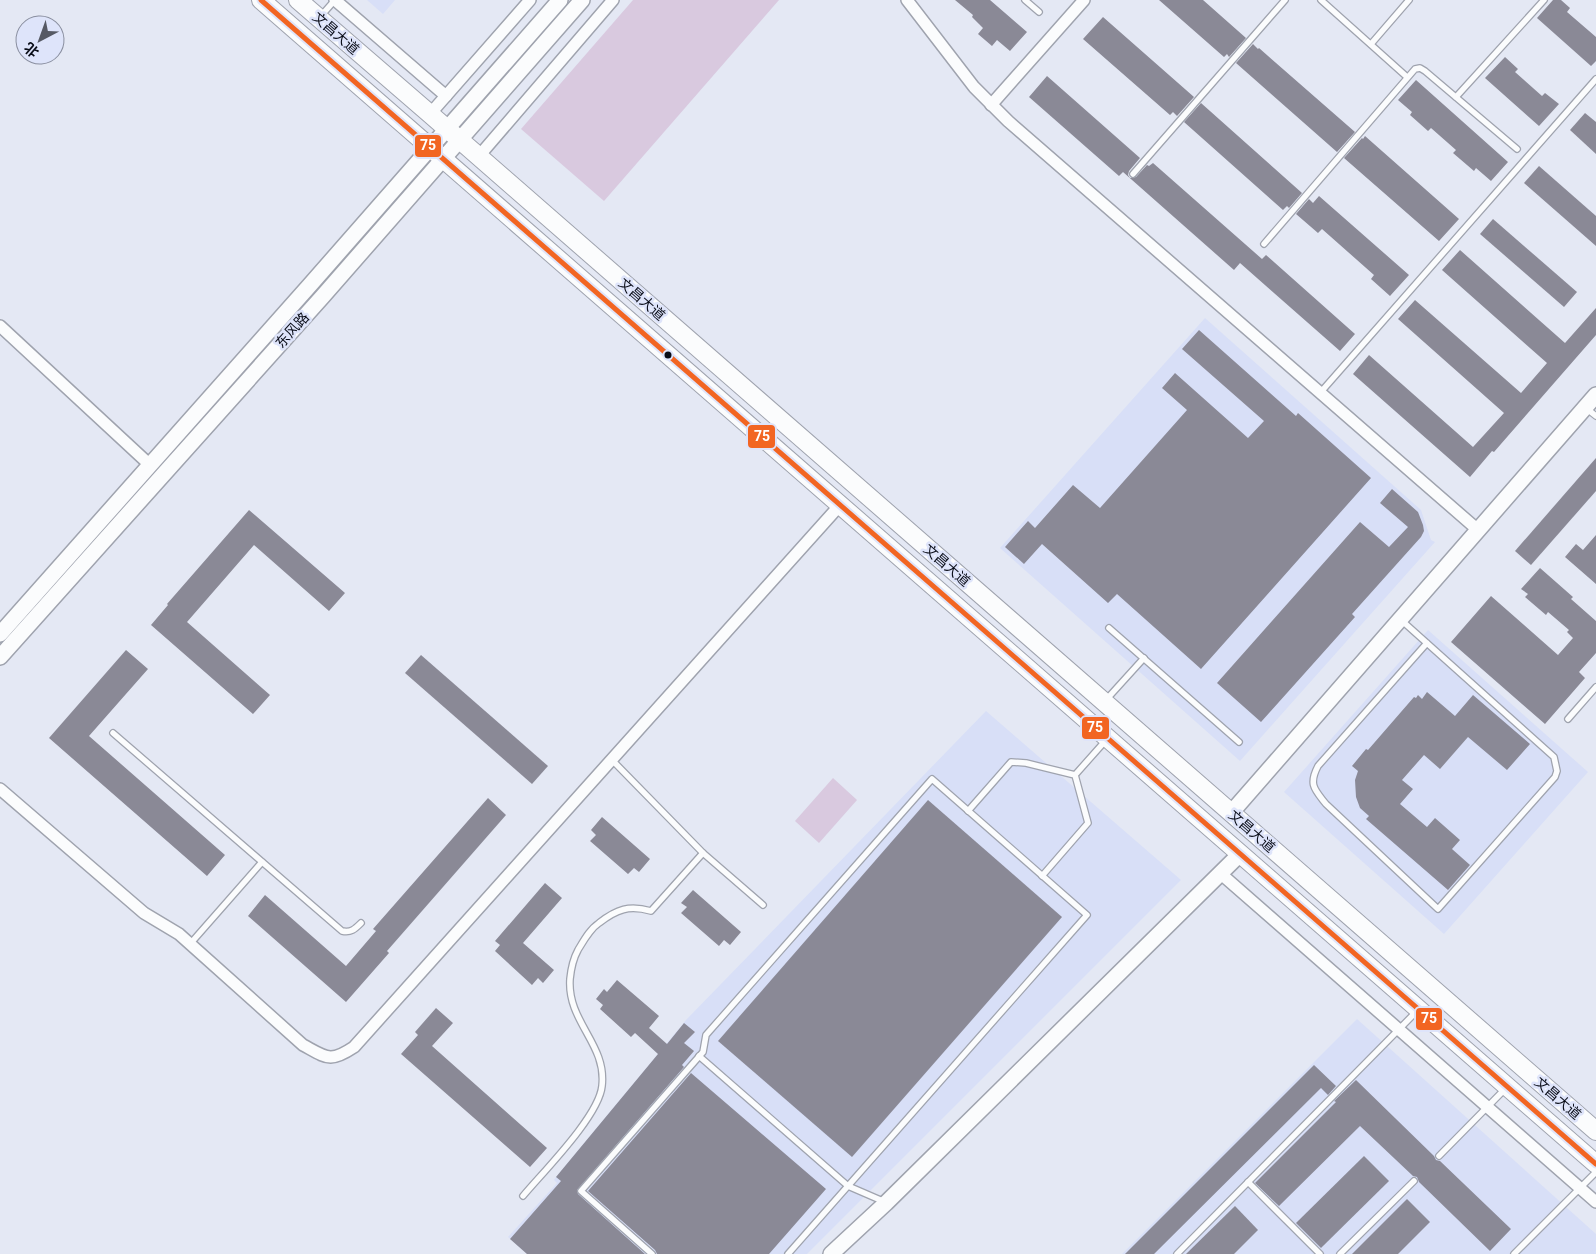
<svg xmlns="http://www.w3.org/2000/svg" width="1596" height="1254" font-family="Roboto,'Noto Sans SC',sans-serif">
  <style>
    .built { fill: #d8dff7 }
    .green { fill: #d9c9df }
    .building { fill: #8a8996 }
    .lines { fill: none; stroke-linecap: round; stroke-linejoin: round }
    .lane-casing { stroke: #9fa3ae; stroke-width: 8 }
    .street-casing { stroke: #9fa3ae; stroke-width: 14 }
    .secondary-casing { stroke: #9fa3ae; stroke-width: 18 }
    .primary-casing { stroke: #9fa3ae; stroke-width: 20 }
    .lane { stroke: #fbfcfd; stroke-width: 5.5 }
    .street { stroke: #fbfcfd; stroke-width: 11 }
    .secondary { stroke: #fbfcfd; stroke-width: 15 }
    .primary { stroke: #fbfcfd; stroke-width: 18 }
    .bus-1-casing { stroke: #dee4fa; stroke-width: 9 }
    .bus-1 { stroke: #f26522; stroke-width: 5 }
    .bus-dot { fill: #090c17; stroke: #dee4fa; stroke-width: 2 }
    .labels { text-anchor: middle; stroke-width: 5; stroke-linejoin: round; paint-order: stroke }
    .street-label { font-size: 14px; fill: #090c17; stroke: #dee4fa }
    .line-badge { stroke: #dee4fa; stroke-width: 2 }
    .badge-label { font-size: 14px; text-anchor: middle; font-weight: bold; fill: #fff }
  </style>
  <rect width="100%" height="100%" fill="#e4e8f4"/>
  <g class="built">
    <path d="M367,0H395L383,14Z"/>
    <path d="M1205,318L1421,510L1431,540L1435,542L1240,761L1000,548Z"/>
    <path d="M1428,630L1588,772L1444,934L1284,792Z"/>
    <path d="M986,711L1181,880L807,1254H527L508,1237L557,1183L554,1180L556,1177L686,1020Z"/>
    <path d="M1357,1019L1596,1234V1254H1122Z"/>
  </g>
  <g class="green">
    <path d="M633,0H779L604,201L521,129Z"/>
    <path d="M833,778L857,800L819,843L795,821Z"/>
  </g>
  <g class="building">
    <path d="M955,0H990L1027,32L1010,51L997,40L992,46L978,34L983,28L972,17L973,15Z"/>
    <path d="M1159,0H1203L1246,38L1229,57L1227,54L1224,57Z"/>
    <path d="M1553,0H1561L1570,8L1567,12L1596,37V61L1591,66L1537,18Z"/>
    <path d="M1103,17L1194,97L1177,116L1173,112L1170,115L1083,39Z"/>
    <path d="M1253,44L1258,49L1259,48L1355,132L1337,152L1236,63Z"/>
    <path d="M1505,57L1518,69L1515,72L1542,96L1545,93L1559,104L1539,126L1485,78Z"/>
    <path d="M1047,76L1140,158L1129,171L1128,175L1130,178L1136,177L1147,165L1149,166L1153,163L1262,259L1266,255L1355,334L1340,351L1240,263L1234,270L1123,172L1119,176L1029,97Z"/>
    <path d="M1416,80L1508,162L1491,181L1476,168L1474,171L1453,153L1456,150L1431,128L1428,131L1410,115L1412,112L1398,100Z"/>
    <path d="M1201,103L1302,193L1289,208L1287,206L1283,210L1184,122Z"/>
    <path d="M1585,113L1596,122V154L1570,130Z"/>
    <path d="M1365,136L1459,219L1439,241L1344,158L1362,138L1363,139Z"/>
    <path d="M1539,166L1596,216V246L1524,183Z"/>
    <path d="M1319,196L1409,275L1390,296L1371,279L1374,275L1322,229L1318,233L1296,214L1309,199L1313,203Z"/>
    <path d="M1493,219L1577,292L1564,307L1480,234Z"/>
    <path d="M1460,250L1565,343L1596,308V335L1494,452L1492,451L1470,477L1353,374L1369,355L1473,447L1504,413L1398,319L1415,300L1521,393L1547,363L1442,270Z"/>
    <path d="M1199,330L1296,416L1298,413L1371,478L1201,669L1117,594L1108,603L1042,544L1024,564L1005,547L1028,521L1035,528L1073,485L1100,508L1187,410L1162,388L1175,373L1248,438L1264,421L1182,349Z"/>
    <path d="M1596,458V491L1531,565L1515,551Z"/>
    <path d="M1392,489L1418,512L1423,525L1424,531L1421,537L1352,614L1355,617L1261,722L1217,683L1360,522L1389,547L1408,527L1380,503Z"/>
    <path d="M249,510L345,593L329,611L254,545L187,622L270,695L253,714L151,625L168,605L167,604Z"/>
    <path d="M1596,535V584L1565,557L1576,544L1583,550Z"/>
    <path d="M1540,568L1573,597L1571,599L1596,621V653L1579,672L1585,678L1545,724L1451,642L1491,596L1558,655L1573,638L1567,632L1569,630L1548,612L1546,615L1525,597L1528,594L1521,589Z"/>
    <path d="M126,650L148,669L89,736L225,855L207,876L49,738Z"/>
    <path d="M421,655L548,766L532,784L405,673Z"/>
    <path d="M1427,692L1455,716L1473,695L1530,744L1507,770L1468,737L1440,769L1424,755L1402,780L1413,789L1400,804L1427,827L1435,818L1460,840L1452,849L1470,865L1448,890L1366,819L1369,816L1360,808L1356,797L1355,780L1358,771L1352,766L1366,749L1368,750L1414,697L1416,698L1418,695L1422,699Z"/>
    <path d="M488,798L506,815L387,951L389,953L346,1002L248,916L265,895L346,966L376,931L373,929Z"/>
    <path d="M928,800L1062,917L852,1157L718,1041Z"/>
    <path d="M602,817L650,859L639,872L634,868L628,874L590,841L596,835L591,830Z"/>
    <path d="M545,883L562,898L523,943L554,970L543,983L538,978L532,985L495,951L500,945L495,941Z"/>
    <path d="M693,890L741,932L730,945L724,940L719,946L681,913L687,907L681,903Z"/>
    <path d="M617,980L659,1016L649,1028L667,1044L684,1023L695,1032L684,1043L694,1051L682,1065L684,1067L577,1190L578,1194L645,1254H527L510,1239L561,1181L556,1177L658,1054L635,1033L631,1037L600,1009L603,1005L596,999L604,989L607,992Z"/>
    <path d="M436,1008L453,1023L432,1046L547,1148L530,1167L401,1054L418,1035L415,1032Z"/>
    <path d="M1314,1065L1336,1086L1328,1095L1321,1088L1154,1254H1125Z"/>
    <path d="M691,1073L826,1189L769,1254H657L655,1250L588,1191Z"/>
    <path d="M1356,1080L1434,1156L1436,1160L1440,1161L1511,1229L1490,1251L1419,1182L1417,1177L1413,1176L1360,1126L1279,1206L1255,1183L1336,1102L1334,1101Z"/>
    <path d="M1364,1156L1389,1181L1321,1248L1296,1223Z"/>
    <path d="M1407,1199L1430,1222L1398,1254H1352Z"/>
    <path d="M1235,1206L1258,1230L1234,1254H1186Z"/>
  </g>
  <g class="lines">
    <g class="lane-casing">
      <g id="lane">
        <path d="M1025,0L1039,12"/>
        <path d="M1321,0L1407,77"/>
        <path d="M320,17L335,0"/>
        <path d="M1371,44L1409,0"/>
        <path d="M1456,97L1544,0"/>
        <path d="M1133,174L1285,0"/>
        <path d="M1264,244L1415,69L1420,68L1425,71L1517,149"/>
        <path d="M1320,393L1596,79"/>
        <path d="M1586,408L1596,416"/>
        <path d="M1400,619L1554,757L1557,771L1555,777L1438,909L1326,804C1315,790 1308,785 1318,766L1427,643"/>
        <path d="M1109,628L1239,742"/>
        <path d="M1105,701L1144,658"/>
        <path d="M1568,719L1596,687"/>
        <path d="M113,733L342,931C351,933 355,929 361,923"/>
        <path d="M612,760L703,853L763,905"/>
        <path d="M1075,775L1107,739"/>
        <path d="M968,811L1011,762L1026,763L1075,775L1088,823L1042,876"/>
        <path d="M190,944L262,862"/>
        <path d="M699,1056L848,1186L885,1202"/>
        <path d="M1439,1156L1506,1088"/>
        <path d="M1248,1182L1320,1254"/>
        <path d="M523,1196C544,1171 599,1116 602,1086C607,1044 567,1022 570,979C571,969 573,959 578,950C584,940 590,929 599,923C617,909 629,905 651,911L703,853"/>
        <path d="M652,1254L581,1191L703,1052L706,1035L932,779L1087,915L788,1254"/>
        <path d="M1177,1254L1418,1010"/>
        <path d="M1340,1254L1414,1181"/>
        <path d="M1514,1254L1596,1172"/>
      </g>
    </g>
    <g class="street-casing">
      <g id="street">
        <path d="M335,0L446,96"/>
        <path d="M907,0L974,87L1008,121L1478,530"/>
        <path d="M991,105L1084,0"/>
        <path d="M430,114L530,0"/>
        <path d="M479,156L613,0"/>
        <path d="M0,326L150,465"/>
        <path d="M0,789L144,913L179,934L303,1045C327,1058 330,1063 354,1047L840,505"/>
        <path d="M1220,873L1596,1202"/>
      </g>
    </g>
    <g class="secondary-casing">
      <g id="secondary">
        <path d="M0,634L310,285L560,0"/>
        <path d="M0,657L323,296L582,0"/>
        <path d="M1231,813L1596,395"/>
        <path d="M831,1254L886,1203L1240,854"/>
      </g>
    </g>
    <g class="primary-casing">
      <g id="primary">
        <path d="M261,0L1596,1164"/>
        <path d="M298,0L430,114L1596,1131"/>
      </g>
    </g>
    <use href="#lane" class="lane"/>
    <use href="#street" class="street"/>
    <use href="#secondary" class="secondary"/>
    <use href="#primary" class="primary"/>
    <g class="bus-1-casing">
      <path id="bus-1" d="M261,0L1596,1164"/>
    </g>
    <use href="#bus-1" class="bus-1"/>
  </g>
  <circle class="bus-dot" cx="668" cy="355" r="4.5"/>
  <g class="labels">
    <g class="street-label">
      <text transform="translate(336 33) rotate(41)" y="5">文昌大道</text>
      <text transform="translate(642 299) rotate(41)" y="5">文昌大道</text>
      <text transform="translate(292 330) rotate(-48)" y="5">东风路</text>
      <text transform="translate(947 565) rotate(41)" y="5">文昌大道</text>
      <text transform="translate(1252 831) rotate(41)" y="5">文昌大道</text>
      <text transform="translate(1558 1098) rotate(41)" y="5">文昌大道</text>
    </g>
  </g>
  <g class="line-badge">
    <rect x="414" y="134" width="28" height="24" rx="5" fill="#f26522"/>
    <rect x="747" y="424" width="29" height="25" rx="5" fill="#f26522"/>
    <rect x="1081" y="716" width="29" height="24" rx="5" fill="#f26522"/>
    <rect x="1415" y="1007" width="28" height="24" rx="5" fill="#f26522"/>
  </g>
  <g class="badge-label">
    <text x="428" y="150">75</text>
    <text x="762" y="441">75</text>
    <text x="1095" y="732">75</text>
    <text x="1429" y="1023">75</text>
  </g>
  <g transform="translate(40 40) rotate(221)"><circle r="24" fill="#dee4fa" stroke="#898e9f"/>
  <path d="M0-4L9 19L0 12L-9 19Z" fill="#565964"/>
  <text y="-8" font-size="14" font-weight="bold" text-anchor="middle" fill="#090c17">北</text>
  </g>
</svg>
